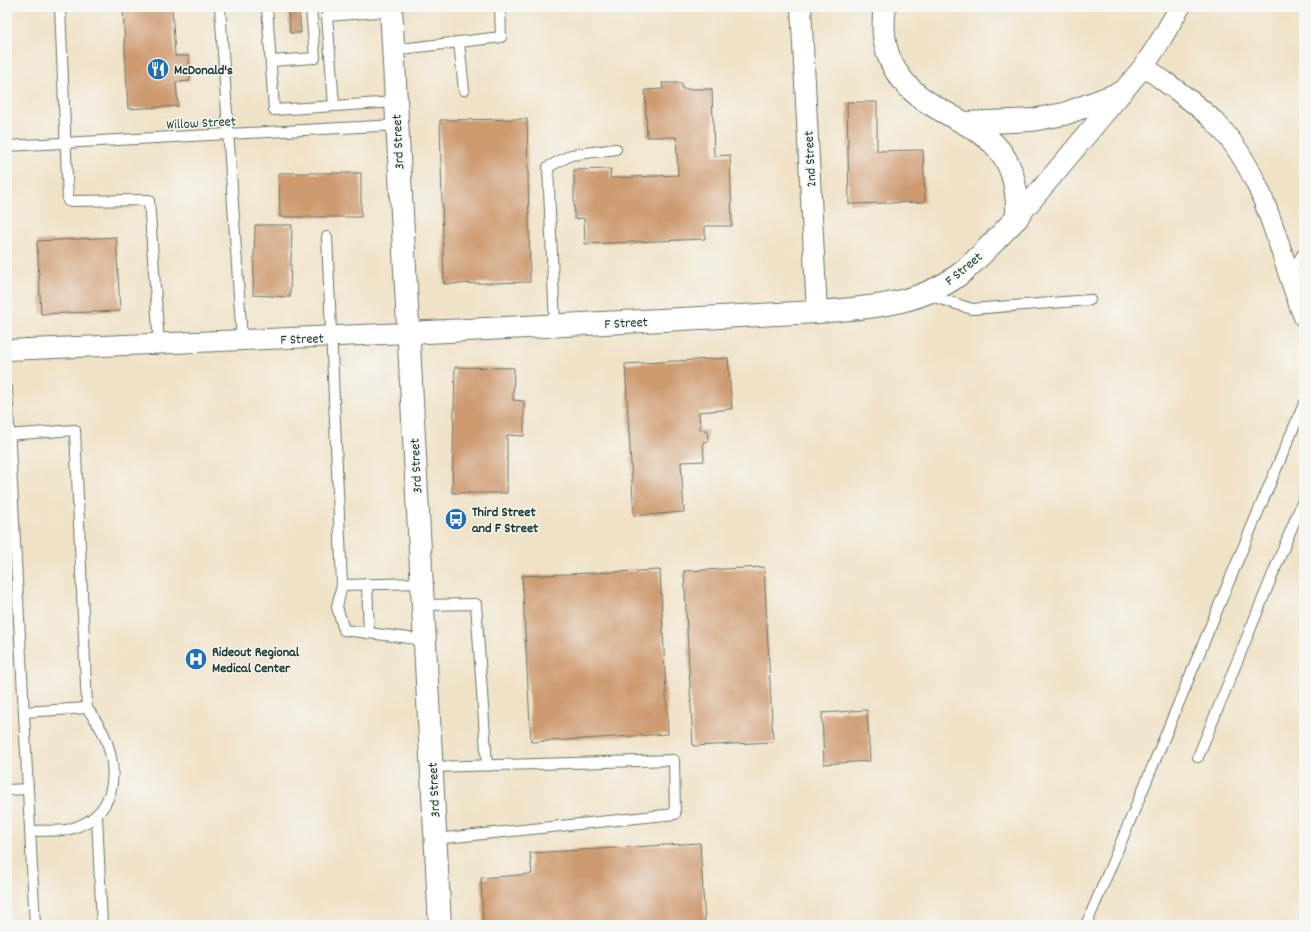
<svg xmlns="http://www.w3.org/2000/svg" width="1311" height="932" font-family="Dekko,sans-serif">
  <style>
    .building { fill: #ce9a6f }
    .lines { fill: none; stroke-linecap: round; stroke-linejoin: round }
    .lane-casing { stroke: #687767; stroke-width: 12 }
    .street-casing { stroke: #687767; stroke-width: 22 }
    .secondary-casing { stroke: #687767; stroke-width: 24 }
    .highway-casing { stroke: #687767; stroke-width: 24 }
    .lane { stroke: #fff; stroke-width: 10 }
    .street { stroke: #fff; stroke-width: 20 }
    .secondary { stroke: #fff; stroke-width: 22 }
    .highway { stroke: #fff; stroke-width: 22 }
    .labels { text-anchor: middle; stroke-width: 3; stroke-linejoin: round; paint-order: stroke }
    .poi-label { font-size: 14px; font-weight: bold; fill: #1f3d34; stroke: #f6f6f2; text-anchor: start }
    .street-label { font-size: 14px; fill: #1f3d34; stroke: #f6f6f2 }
  </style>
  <rect width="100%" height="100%" fill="#f6f6f2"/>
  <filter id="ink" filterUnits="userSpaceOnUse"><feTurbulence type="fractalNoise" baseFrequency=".025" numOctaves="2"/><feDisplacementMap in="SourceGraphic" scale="8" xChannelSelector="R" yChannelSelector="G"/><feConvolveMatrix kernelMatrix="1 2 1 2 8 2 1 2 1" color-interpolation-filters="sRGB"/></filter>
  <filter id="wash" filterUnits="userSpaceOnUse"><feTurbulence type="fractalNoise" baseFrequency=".012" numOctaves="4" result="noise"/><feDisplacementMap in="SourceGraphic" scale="16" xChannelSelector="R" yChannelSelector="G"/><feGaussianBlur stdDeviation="0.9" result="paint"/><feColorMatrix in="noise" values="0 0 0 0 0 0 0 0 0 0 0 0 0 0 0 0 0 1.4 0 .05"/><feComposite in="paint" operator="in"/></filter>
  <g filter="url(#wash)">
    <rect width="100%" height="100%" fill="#f0e2c7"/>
    <g id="blocks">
      <g class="building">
        <path d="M172,7L175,56H189L190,81L176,82L178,106L128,109L123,10Z"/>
        <path d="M299,9L301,33H290L288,10Z"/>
        <path d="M662,83H682V89H712L714,156L730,155L732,226H705V239L585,244L584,218L574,219V170L611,169L610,178L678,175L676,137H647L645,90L663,89Z"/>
        <path d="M847,102H877V151L923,150L925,202L849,204Z"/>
        <path d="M527,119L530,282L444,284L440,120Z"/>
        <path d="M279,173H361V217H280Z"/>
        <path d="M255,225H292L290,297L253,295Z"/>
        <path d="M116,237L120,311L41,314L37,241Z"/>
        <path d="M728,358L732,409L699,412L700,430H707L708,441L703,442L704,461L681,462L684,512L634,516L625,364Z"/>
        <path d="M455,367L514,368L513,400L524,401V436L507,435V493H452Z"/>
        <path d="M764,567L773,742L693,746L684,571Z"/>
        <path d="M660,570L668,734L531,742L522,576Z"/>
        <path d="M867,710L870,761L824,764L822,713Z"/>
        <path d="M700,843L705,925H483L481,878L532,874L530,853Z"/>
      </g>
    </g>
  </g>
  <g filter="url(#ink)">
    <use href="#blocks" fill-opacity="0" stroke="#687767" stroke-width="1"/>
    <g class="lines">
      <g class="lane-casing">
        <g id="lane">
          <path d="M60,7L68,201L149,200L159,344"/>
          <path d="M220,7L242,341"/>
          <path d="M267,7L274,110L395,102"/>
          <path d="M327,7V16L391,11"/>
          <path d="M327,16L334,105"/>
          <path d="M459,42L464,90"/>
          <path d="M393,50L501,37L500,7"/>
          <path d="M271,61L315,58L311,7"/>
          <path d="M7,146L396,125"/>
          <path d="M327,237L342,585L337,607L344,630L425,640"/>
          <path d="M1289,276L1304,252"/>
          <path d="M928,295L972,309L1090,300"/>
          <path d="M555,325L548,167L571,155L616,149"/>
          <path d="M7,388L35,925"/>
          <path d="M7,435L75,430L87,708"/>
          <path d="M367,584L369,633"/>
          <path d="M342,585L422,583"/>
          <path d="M423,605L476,604L487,766"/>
          <path d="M24,712L87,708C93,717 101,727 105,737C120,776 115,816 70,829C58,832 42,830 30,831"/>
          <path d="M1198,757L1304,498"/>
          <path d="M431,767L674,760L675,814L435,839"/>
          <path d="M7,790L28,789"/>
          <path d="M97,817L102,925"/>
          <path d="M1086,925C1160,752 1229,577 1304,404"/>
        </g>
      </g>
      <g class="street-casing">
        <g id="street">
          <path d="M801,7L817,312"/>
          <path d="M1144,66C1168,85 1196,102 1217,124C1267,177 1278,252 1304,317"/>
          <path d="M1017,218L1144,66L1159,43L1180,7"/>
          <path d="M7,350L408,333"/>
        </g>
      </g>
      <g class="secondary-casing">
        <g id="secondary">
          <path d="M391,7L440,925"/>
          <path d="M408,333L817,312C867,308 924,305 965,270C983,254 1000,235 1017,218"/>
        </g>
      </g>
      <g class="highway-casing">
        <g id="highway">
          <path d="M885,7C878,53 896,85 937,108C956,119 977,128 994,144C1013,163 1018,192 1017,218"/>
          <path d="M965,123L1032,120L1064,114L1120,93"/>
        </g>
      </g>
      <use href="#lane" class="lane"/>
      <use href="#street" class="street"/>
      <use href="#secondary" class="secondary"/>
      <use href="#highway" class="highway"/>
    </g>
  </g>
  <defs>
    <g id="restaurant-disc" transform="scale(1.15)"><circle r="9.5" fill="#1f6fb2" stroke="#f6f6f2"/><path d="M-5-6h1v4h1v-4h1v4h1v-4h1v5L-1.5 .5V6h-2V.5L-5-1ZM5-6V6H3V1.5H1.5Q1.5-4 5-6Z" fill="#fff"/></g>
    <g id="bus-disc" transform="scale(1.15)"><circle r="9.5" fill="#1f6fb2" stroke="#f6f6f2"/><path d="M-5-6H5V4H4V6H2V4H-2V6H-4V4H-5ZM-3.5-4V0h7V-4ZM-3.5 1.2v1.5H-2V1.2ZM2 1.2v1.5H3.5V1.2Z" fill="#fff"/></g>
    <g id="hospital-disc" transform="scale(1.15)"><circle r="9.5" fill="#1f6fb2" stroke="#f6f6f2"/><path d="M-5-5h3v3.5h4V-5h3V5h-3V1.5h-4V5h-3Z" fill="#fff"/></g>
  </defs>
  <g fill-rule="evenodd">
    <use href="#restaurant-disc" x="158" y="69"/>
    <use href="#bus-disc" x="456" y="519"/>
    <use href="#hospital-disc" x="196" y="659"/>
  </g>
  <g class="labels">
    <g class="poi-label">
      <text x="174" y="74">McDonald's</text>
      <text x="472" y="516">Third Street<tspan x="472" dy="16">and F Street</tspan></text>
      <text x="212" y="656">Rideout Regional<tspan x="212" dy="16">Medical Center</tspan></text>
    </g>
    <g class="street-label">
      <text transform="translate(201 122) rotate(-3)" y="5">Willow Street</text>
      <text transform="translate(397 142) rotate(-93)" y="5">3rd Street</text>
      <text transform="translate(809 159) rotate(-93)" y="5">2nd Street</text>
      <text transform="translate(963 268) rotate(-40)" y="5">F Street</text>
      <text transform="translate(626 322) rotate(-3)" y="5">F Street</text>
      <text transform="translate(302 338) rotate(-2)" y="5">F Street</text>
      <text transform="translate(415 466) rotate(-93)" y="5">3rd Street</text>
      <text transform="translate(433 790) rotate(-93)" y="5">3rd Street</text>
    </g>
  </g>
  <rect width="1311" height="932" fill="none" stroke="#f6f6f2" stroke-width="24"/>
</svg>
